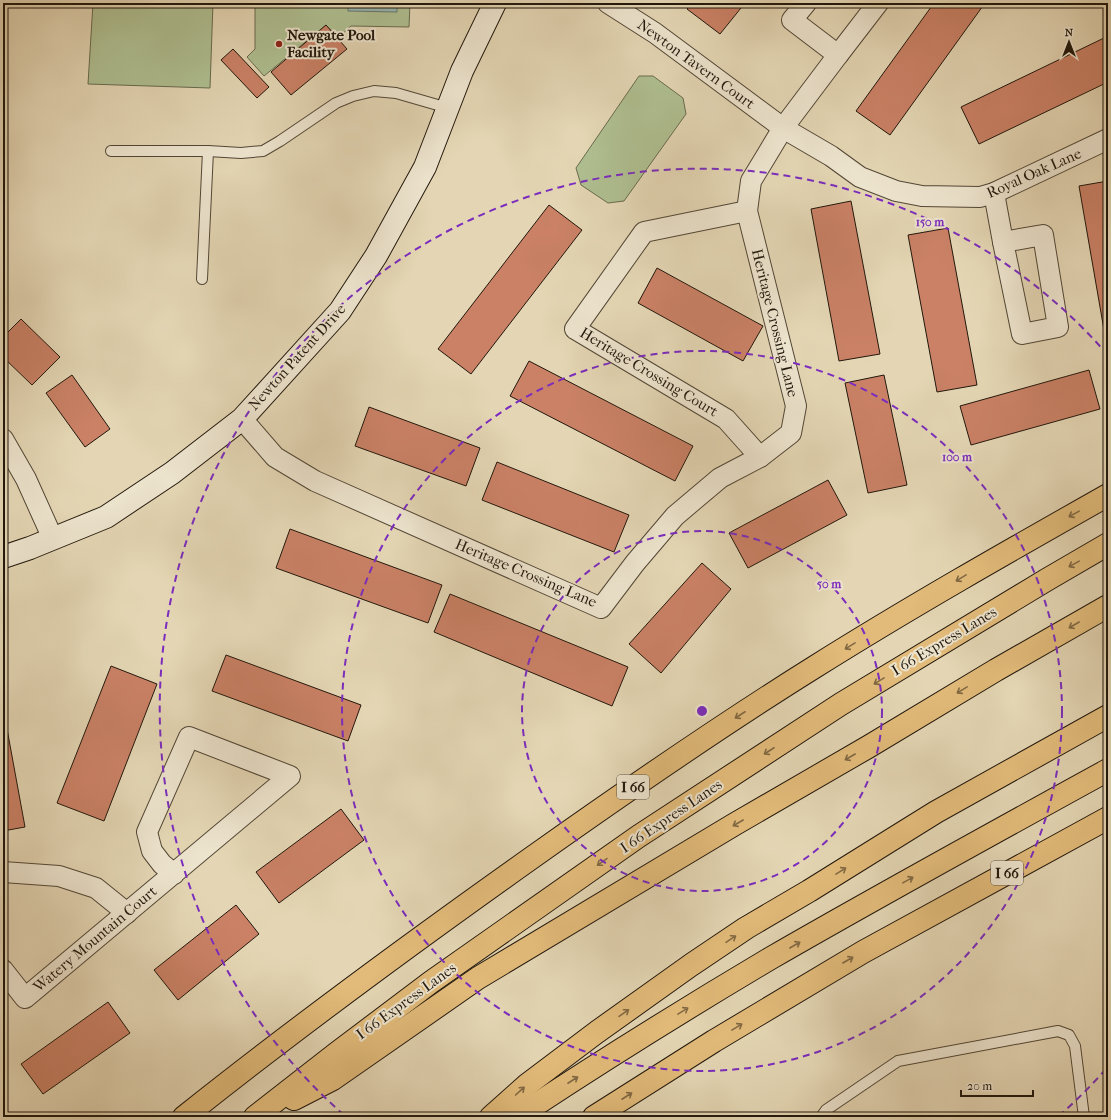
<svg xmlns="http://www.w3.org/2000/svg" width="1111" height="1120" font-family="'IM FELL French Canon',serif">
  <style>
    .green { fill: #afbf91; stroke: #686b4e }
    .water { fill: #96b8b3; stroke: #677870 }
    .building { fill: #ca8166; stroke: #21170c }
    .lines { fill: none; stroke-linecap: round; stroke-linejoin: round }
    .lane-casing { stroke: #524736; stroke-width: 12 }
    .street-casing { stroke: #524736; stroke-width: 22 }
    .secondary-casing { stroke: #21170c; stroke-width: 24 }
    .highway-casing { stroke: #21170c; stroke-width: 24 }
    .lane { stroke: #ede4ce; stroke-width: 10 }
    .street { stroke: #ede4ce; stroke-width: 20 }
    .secondary { stroke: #ede4ce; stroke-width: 22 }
    .highway { stroke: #e2bb7a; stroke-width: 22 }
    .oneway { stroke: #826943 }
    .ring { fill: none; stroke: #7b2cbf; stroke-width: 2; stroke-dasharray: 7 5 }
    .poi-dot { fill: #8f2418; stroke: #ede4ce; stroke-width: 1.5 }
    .labels { text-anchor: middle; stroke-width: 4; stroke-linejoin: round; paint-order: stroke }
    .shield { fill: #ede4ce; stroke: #5e5446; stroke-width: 1 }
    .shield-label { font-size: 14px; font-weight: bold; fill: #21170c }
    .poi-label { font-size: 15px; font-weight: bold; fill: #21170c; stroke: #ede4ce; text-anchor: start }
    .street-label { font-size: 15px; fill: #21170c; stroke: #ede4ce }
    .centre { fill: #7b2cbf; stroke: #ede4ce; stroke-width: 2 }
    .ring-label { font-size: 12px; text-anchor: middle; font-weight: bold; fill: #7b2cbf; stroke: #ede4ce; stroke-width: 4; stroke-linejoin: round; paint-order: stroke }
  </style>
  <rect width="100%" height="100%" fill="#e4d6b4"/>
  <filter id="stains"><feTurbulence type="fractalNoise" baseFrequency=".005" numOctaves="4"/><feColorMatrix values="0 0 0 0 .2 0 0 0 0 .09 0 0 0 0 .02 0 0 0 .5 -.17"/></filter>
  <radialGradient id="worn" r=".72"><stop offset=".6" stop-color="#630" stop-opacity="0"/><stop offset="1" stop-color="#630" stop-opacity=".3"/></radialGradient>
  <g class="green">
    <path d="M93,3H213L210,88L88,84Z"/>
    <path d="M255,3H410L409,27L351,26L338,38L326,25L264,76L247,57L255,49Z"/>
    <path d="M639,76H653L683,98L686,114L624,201L608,203L581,185L576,168Z"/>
  </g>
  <path class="water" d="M348,3H397V12L348,11Z"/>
  <g class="building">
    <path d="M692,3H745L720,34L687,9Z"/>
    <path d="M934,3H985L890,135L856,111Z"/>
    <path d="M326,25L347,49L291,95L271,72Z"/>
    <path d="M1104,38L1108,46V82L979,144L961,107Z"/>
    <path d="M233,49L269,87L257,98L221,60Z"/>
    <path d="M1108,181V353L1079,186Z"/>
    <path d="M851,201L880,354L839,361L811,209Z"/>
    <path d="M549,205L582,230L471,374L438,349Z"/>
    <path d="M948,228L977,385L937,392L908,235Z"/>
    <path d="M657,268L763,326L743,361L638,303Z"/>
    <path d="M21,319L60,357L32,385L3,357V337Z"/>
    <path d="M529,361L693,446L675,481L510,396Z"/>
    <path d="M1089,370L1100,409L971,445L960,406Z"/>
    <path d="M72,375L110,429L85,447L46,393Z"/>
    <path d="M884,375L907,485L868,493L845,383Z"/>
    <path d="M369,407L480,448L466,486L355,446Z"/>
    <path d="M497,462L629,515L614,552L482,500Z"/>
    <path d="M828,480L847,515L748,568L729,533Z"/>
    <path d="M290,529L442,585L428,623L276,568Z"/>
    <path d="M702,563L731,589L661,673L629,644Z"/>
    <path d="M450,594L628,667L612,706L434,632Z"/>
    <path d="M226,655L361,705L348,741L212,691Z"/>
    <path d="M111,666L157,684L104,821L57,803Z"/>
    <path d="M3,707L25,827L3,831Z"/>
    <path d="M341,809L364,840L279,903L256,872Z"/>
    <path d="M236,905L259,934L178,1000L154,970Z"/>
    <path d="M108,1002L130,1033L43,1094L21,1064Z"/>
  </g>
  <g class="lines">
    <g class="lane-casing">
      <g id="lane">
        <path d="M111,151H208L241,153L263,151L280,141L336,103L353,96L374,91L396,93L448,108"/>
        <path d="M202,279L208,151"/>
        <path d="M821,1117L826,1110L898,1061L1058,1031L1069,1035L1075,1046L1084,1117"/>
      </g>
    </g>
    <g class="street-casing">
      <g id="street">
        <path d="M608,3L655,33L783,128L831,156L860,177L896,191L922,196L980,197L994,193L1108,139"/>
        <path d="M806,3L792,20L838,55L878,3"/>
        <path d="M994,193L1003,242"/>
        <path d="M747,211L644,232L575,329L726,419L760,457"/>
        <path d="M1043,235L1058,327L1022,334L1003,242Z"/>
        <path d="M242,419L275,457L315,481L601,608L635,563L675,516L720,478L760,457L791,433L796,406L747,211L751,181L765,158L783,128L838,55"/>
        <path d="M3,439L26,479L53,539"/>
        <path d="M3,872L59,876L96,888L127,913"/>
        <path d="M3,970L25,998L290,776L189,737L147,832L152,851L162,864L174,874"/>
      </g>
    </g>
    <g class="secondary-casing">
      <path id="secondary" d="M3,557L30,548L106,517L172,473L242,419L340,311L376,256L425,167L462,71L495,3"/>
    </g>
    <g class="highway-casing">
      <g id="highway">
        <path d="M294,1099L333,1079L478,978L735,824L868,747L996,670L1108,606"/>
        <path d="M184,1117C297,1027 413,942 530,859C623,793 717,728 813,668C910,607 1009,551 1108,495"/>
        <path d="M255,1117L337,1053L431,982L639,836L841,704L1048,579L1108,544"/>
        <path d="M491,1117L528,1084L597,1032L691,965L746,928L809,891L936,812L1108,716"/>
        <path d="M517,1117C600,1062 685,1009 771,958C882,894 995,832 1108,770"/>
        <path d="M594,1117L714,1041L863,952L1108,818"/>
      </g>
    </g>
    <use href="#lane" class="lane"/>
    <use href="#street" class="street"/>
    <use href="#secondary" class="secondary"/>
    <use href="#highway" class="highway"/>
  </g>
  <defs><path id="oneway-shaft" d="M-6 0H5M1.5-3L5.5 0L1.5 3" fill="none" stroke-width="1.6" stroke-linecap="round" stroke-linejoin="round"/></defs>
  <g class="oneway">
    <use href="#oneway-shaft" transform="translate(1074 514) rotate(151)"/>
    <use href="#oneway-shaft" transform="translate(1074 564) rotate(151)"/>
    <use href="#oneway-shaft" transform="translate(961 578) rotate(149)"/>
    <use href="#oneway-shaft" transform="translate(1074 625) rotate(150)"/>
    <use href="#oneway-shaft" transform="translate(850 646) rotate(148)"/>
    <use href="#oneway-shaft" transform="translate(879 681) rotate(149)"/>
    <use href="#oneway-shaft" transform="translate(962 690) rotate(149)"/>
    <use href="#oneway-shaft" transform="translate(740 715) rotate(147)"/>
    <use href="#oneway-shaft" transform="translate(769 751) rotate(147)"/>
    <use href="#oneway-shaft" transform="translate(850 757) rotate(150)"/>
    <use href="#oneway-shaft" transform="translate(738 823) rotate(150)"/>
    <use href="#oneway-shaft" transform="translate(602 862) rotate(145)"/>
    <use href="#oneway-shaft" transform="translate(841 871) rotate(-32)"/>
    <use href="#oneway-shaft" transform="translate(908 880) rotate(-29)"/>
    <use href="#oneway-shaft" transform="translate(731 939) rotate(-34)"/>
    <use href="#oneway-shaft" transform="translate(795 945) rotate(-30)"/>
    <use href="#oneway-shaft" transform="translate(848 960) rotate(-30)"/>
    <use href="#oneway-shaft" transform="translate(683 1011) rotate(-31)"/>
    <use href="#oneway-shaft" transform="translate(624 1013) rotate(-35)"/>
    <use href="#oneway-shaft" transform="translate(737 1027) rotate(-31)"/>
    <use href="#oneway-shaft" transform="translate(573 1080) rotate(-33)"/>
    <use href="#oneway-shaft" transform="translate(520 1091) rotate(-42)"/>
    <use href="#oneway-shaft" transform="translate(627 1096) rotate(-33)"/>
  </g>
  <g class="ring">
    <circle cx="702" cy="711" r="180"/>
    <circle cx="702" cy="711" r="360"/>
    <path d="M1106 1069A540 540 0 0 1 1060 1115M344 1115A540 540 0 1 1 1106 353"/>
  </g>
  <circle class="poi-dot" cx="279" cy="44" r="4"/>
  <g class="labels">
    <g class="shield">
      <rect x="617" y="775" width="32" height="24" rx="3"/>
      <rect x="991" y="861" width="32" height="24" rx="3"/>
    </g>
    <g class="shield-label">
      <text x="633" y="792">I 66</text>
      <text x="1007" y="878">I 66</text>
    </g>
    <g class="poi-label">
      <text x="287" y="40">Newgate Pool<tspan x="287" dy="17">Facility</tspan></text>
    </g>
    <g class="street-label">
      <text transform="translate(696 64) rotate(36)" y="5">Newton Tavern Court</text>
      <text transform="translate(1034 173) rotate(-24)" y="5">Royal Oak Lane</text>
      <text transform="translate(775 323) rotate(76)" y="5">Heritage Crossing Lane</text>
      <text transform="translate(297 357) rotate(-48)" y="5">Newton Patent Drive</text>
      <text transform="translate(649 372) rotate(31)" y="5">Heritage Crossing Court</text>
      <text transform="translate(526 573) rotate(23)" y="5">Heritage Crossing Lane</text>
      <text transform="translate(944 641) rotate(-31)" y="5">I 66 Express Lanes</text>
      <text transform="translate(671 816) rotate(-34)" y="5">I 66 Express Lanes</text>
      <text transform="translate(95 939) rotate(-40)" y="5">Watery Mountain Court</text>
      <text transform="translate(406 1001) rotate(-36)" y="5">I 66 Express Lanes</text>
    </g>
  </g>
  <circle cx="702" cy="711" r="6" class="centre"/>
  <g class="ring-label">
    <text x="930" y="226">150 m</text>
    <text x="957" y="461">100 m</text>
    <text x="829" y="588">50 m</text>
  </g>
  <rect width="1111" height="1120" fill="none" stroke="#e4d6b4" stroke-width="16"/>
  <rect x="4" y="4" width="1103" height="1112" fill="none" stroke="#21170c" stroke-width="2"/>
  <rect x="8" y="8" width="1095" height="1104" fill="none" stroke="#21170c"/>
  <g transform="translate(1069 42)" stroke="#ede4ce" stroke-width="3" paint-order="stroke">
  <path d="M0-3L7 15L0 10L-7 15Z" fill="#21170c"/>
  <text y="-6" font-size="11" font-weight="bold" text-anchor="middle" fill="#21170c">N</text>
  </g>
  <path d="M961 1090v6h72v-6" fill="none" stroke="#21170c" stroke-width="2"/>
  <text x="967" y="1090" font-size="12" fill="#21170c" stroke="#ede4ce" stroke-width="3" paint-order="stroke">20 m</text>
  <rect width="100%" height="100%" filter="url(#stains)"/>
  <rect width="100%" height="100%" fill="url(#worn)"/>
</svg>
